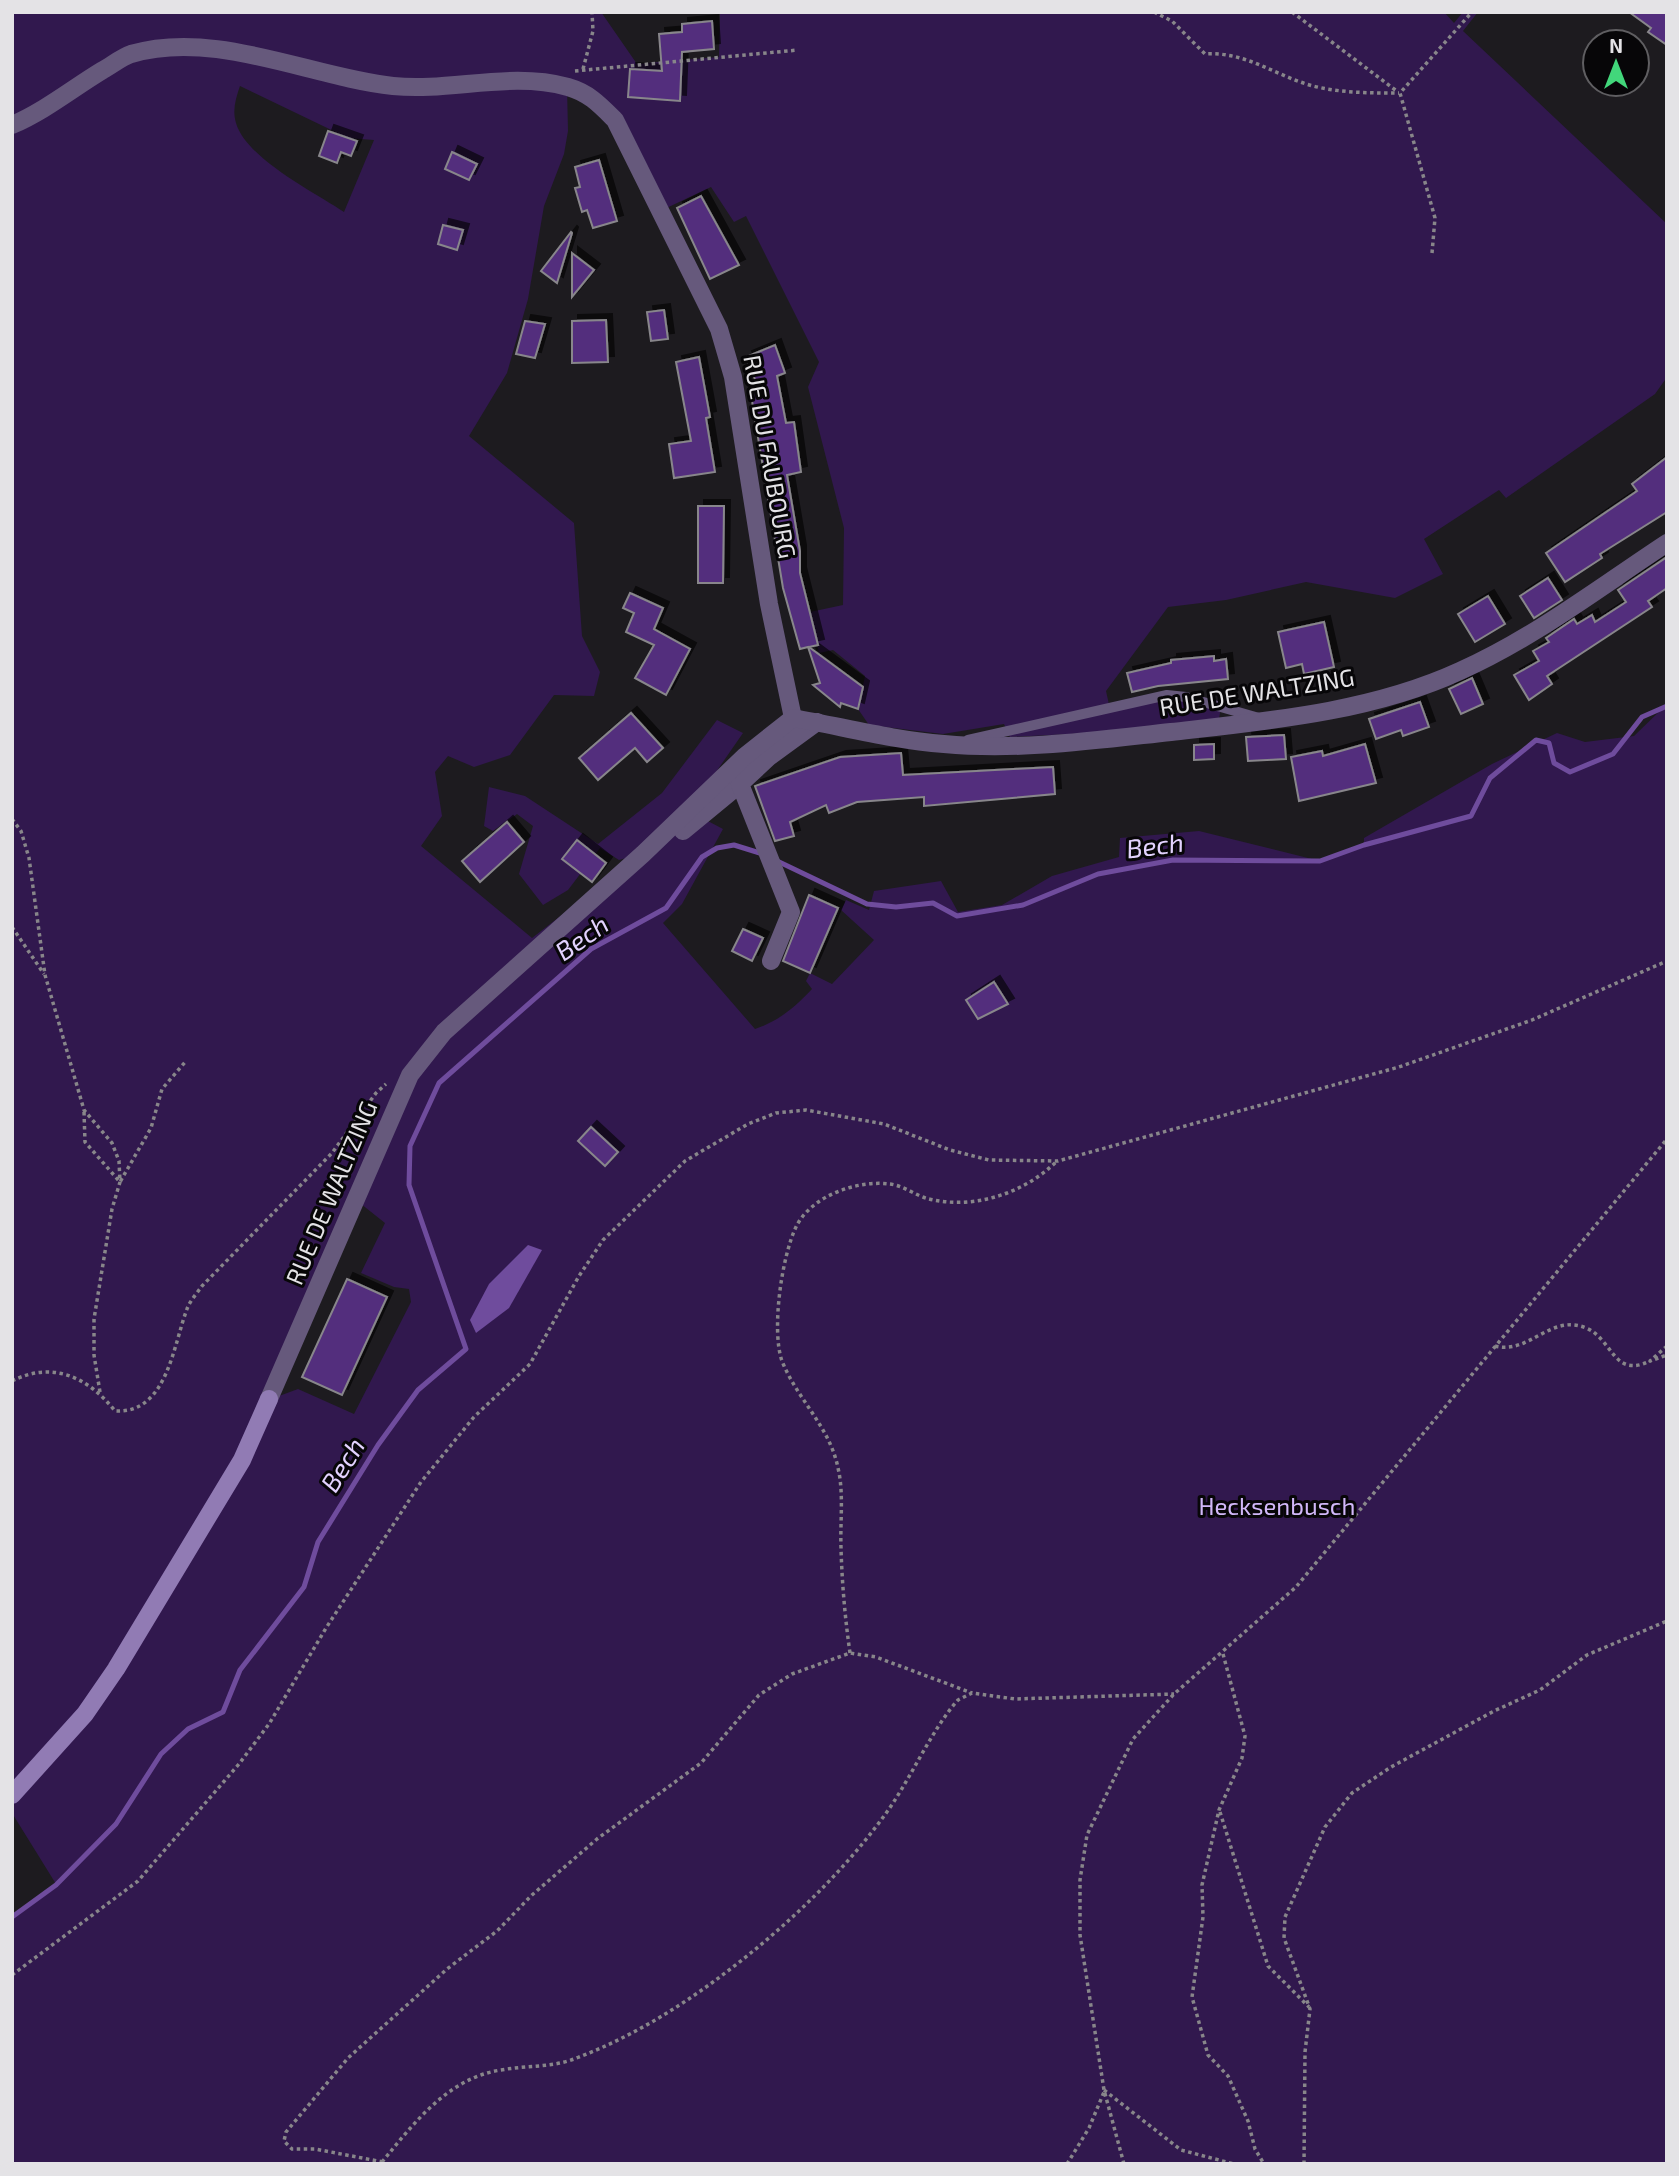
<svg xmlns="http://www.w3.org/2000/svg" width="1679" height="2176" font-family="'Exo 2',sans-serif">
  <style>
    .green { fill: #31184e; fill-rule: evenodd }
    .water { fill: #6f4c9d }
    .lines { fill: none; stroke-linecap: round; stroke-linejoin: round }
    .stream { stroke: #6f4c9d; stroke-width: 5 }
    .building { fill: #532f7d; stroke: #88868b; stroke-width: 2; filter: url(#shadow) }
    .path { stroke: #88868a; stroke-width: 3.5; stroke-dasharray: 3.5 3.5; stroke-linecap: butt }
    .lane { stroke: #66597c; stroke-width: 10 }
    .street { stroke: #66597c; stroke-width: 18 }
    .secondary { stroke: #917bb4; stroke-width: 18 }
    .labels { text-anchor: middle; stroke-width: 6; stroke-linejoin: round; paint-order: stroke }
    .street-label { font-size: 24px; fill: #e4e3e6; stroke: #070608 }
    .park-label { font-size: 24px; fill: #d1b7f9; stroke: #070608 }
    .water-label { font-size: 26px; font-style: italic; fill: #e3d2ff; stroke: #070608 }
  </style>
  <defs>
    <filter id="shadow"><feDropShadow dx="6" dy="-6" stdDeviation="0" flood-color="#0009"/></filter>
  </defs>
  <rect width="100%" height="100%" fill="#1d1b1f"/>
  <path class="green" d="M12,12H601L637,64L719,57L720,12H1444L1454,23L1463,12H1478L1463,31L1667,224V377L1655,394L1506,498L1499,490L1424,539L1443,574L1395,598L1306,582L1226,600L1168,607L1106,691L1110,709L1167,695L1221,707L1219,719L1090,733L1010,737L1004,724L943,734L869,725L858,709L865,676L833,650L819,653L810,612L843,605L844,528L808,387L819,362L746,216L734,222L711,187L658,212L615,120L567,87L568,131L564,154L544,206L528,299L507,373L469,436L574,523L582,636L600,672L594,696L554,695L510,755L474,767L448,756L435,772L442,816L421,846L532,938L641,854L619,860L600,848L568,890L543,905L519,874L533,826L517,814L493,831L484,826L489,787L525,796L598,844L662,793L717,720L743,733L689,811L723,829L682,904L663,923L755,1029C779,1021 795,1007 812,989L806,981L810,973L832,984L874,940L841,910L846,900L869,910L874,891L941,881L958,912L1002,905L1052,876L1119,857L1120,838L1199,831L1320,861L1364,845V838L1492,764L1557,733L1585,742L1634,736L1667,704V2164H12V1919L56,1884L12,1813ZM240,86L348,138L374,140L344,212C314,192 246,158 236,123C232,110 236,98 240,86ZM356,1200L385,1223L361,1273L394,1287L409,1289L411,1302L354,1414L298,1389L271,1399Z"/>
  <path class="water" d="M528,1245L542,1250L509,1308L476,1333L470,1320L489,1284Z"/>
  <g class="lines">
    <g class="stream">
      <path d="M775,860L867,904L896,907L933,903L957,916L1023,905L1098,874L1173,860L1320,861L1364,845L1471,816L1490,778L1536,740L1549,743L1554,763L1570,772L1613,754L1642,717L1667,706"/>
      <path d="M12,1917L56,1885L116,1824L161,1754L188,1729L223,1712L240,1670L304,1587L318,1542L378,1445L418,1390L466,1349L409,1185L410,1146L439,1083L591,949L666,908L702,857L717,848L734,845L763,854"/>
    </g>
  </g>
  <g class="building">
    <path d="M1629,12H1667V45L1648,32L1651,28Z"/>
    <path d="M712,21L714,49L682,52L680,101L628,97L630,69L662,71L659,34L682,32V24Z"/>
    <path d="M328,131L357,141L351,156L341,152L337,163L319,156Z"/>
    <path d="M452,152L477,164L469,180L445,169Z"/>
    <path d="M599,160L617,221L593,228L587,210L582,212L575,188L580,187L575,167Z"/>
    <path d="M701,196L739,265L710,279L677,208Z"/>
    <path d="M443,225L463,230L457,250L438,244Z"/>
    <path d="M571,232L572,233L557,283L541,271Z"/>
    <path d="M572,253L594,270L572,297Z"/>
    <path d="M664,310L668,339L651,341L647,312Z"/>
    <path d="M606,320L608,362L572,363V321Z"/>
    <path d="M525,321L545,324L535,358L516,354Z"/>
    <path d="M775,345L785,373L777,376L786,423L794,422L801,472L787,475L800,551V573L818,645L809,647L863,687L858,709L841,703L840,707L813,685L820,683L808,647L800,649L783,588L750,389L758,387L746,357Z"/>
    <path d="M699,357L710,417L706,418L715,472L674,478L669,444L691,441L676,362Z"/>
    <path d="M1667,457V512L1600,554L1602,558L1565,582L1546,553L1637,491L1632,484Z"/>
    <path d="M698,506H724L723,583H698Z"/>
    <path d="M1667,557V588L1648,601L1652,607L1547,676L1552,684L1529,700L1514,675L1539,661L1533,651L1549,642L1546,638L1574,619L1577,624L1592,615L1595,622L1626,602L1618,590Z"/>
    <path d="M1548,578L1562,600L1534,618L1520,596Z"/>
    <path d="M630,593L663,608L654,629L690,649L666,695L635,678L654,645L626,632L634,613L623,608Z"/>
    <path d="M1488,596L1505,624L1475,642L1458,614Z"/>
    <path d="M1324,622L1334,667L1304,674L1302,664L1286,668L1278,632Z"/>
    <path d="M1214,656V661L1226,659L1228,679L1158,686L1132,692L1127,673L1171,663V660Z"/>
    <path d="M1472,678L1483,704L1461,714L1449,689Z"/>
    <path d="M1420,702L1429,727L1403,736L1401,730L1376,739L1369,719Z"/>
    <path d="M631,713L663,748L647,762L635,748L598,780L579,758Z"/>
    <path d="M1284,735L1286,759L1248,761L1246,737Z"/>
    <path d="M1214,744V759L1194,760V745Z"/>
    <path d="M1365,744L1376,783L1299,801L1291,757L1322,751L1323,756Z"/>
    <path d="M901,753L903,775L1053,767L1055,794L924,806V797L857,802L829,813L826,805L790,822L794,836L775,841L755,786L840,757Z"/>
    <path d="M507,822L524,842L480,882L462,861Z"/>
    <path d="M577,840L606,863L592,882L562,859Z"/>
    <path d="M809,895L838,908L810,973L783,961Z"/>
    <path d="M743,929L763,938L752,961L732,951Z"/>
    <path d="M994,982L1008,1004L978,1019L966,1000Z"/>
    <path d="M591,1127L618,1152L605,1166L578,1141Z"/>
    <path d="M347,1279L387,1297L342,1395L302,1377Z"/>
  </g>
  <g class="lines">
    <g class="path">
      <path d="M1154,12L1172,21L1205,54C1245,51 1276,76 1313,86C1341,93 1370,93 1399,93"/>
      <path d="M1292,12L1398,92"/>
      <path d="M583,69L593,31L592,12"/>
      <path d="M575,71L798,50"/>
      <path d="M1432,253L1435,218L1400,93L1472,12"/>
      <path d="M12,819L21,831L29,858L45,975L84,1110L112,1143L119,1161L120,1182L112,1209L94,1319V1355L100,1392"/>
      <path d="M12,927L44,974"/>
      <path d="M84,1112L85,1142L120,1182L151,1128L162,1089L186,1061"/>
      <path d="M1495,1346C1529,1355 1551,1313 1586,1328C1613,1339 1613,1379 1650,1361"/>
      <path d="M1667,1346L1650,1361L1667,1355"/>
      <path d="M12,1381C53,1360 89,1378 115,1411C167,1414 173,1346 187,1309C190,1301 197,1293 202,1286L332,1153L376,1093L386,1084"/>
      <path d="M850,1653C845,1618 842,1583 841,1548C840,1522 844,1493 838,1468C830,1427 797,1399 782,1361C771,1330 782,1254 797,1225C813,1195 858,1180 889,1184C903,1185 916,1196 929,1199C974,1210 1024,1193 1056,1162"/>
      <path d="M1223,1654L1245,1736L1242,1758L1219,1810L1202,1885L1203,1917L1192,1997L1208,2055L1228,2076L1248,2121L1255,2149L1264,2164"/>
      <path d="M1220,1812L1268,1966L1309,2007"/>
      <path d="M12,1975L138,1881L239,1764L269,1724L326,1628L421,1482L474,1417L530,1364L579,1276L603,1240L685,1161L748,1124L776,1113L806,1110L884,1124L950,1150L989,1160L1058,1161L1399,1067L1532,1020L1667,961"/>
      <path d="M1104,2090L1181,2150L1234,2164"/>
      <path d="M382,2162C414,2123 448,2078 501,2070C528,2065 554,2068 579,2057C626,2039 672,2012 713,1982C776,1936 838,1879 884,1816C910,1781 931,1730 958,1700L972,1693L1015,1699L1174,1694"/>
      <path d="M383,2162L315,2149H292L284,2141L286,2132L348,2058L447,1969L497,1931L532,1895L597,1839L701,1763L759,1695L792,1674L850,1653L876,1657L972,1693"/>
      <path d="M1067,2164L1089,2128L1104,2092"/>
      <path d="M1124,2164L1104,2090L1080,1935V1880L1087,1835L1133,1739L1174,1694L1296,1587L1667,1139"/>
      <path d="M1304,2164L1305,2052L1310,2009L1284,1938L1285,1917L1325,1827L1352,1793L1391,1767L1494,1711L1540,1690L1587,1655L1667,1621"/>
    </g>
    <path class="lane" d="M968,740L1167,695L1186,697L1259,718"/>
    <g class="street">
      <path d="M12,125C45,111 73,88 103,70C112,65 122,57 131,54C215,29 310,77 393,86C451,92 510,71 568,87C589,93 600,105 615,120L719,329L733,377L769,604L793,718"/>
      <path d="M683,831L740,784"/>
      <path d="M771,961L791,912L740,784L769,757L817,722"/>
      <path d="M269,1399L410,1075L444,1032L643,854L745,756L793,718C844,727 893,740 944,744C1019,751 1097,740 1171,732C1268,721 1371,712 1460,671C1534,638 1600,587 1667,543"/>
    </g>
    <path class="secondary" d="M12,1795L85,1714L116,1669L242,1460L269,1399"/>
  </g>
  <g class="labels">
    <g class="street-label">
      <text transform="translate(769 457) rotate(80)" y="8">RUE DU FAUBOURG</text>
      <text transform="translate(1257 693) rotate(-9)" y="8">RUE DE WALTZING</text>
      <text transform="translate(332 1193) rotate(-67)" y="8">RUE DE WALTZING</text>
    </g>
    <g class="park-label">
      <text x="1277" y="1515">Hecksenbusch</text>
    </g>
    <g class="water-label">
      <text transform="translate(1155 846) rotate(-7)" y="9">Bech</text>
      <text transform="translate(582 938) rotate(-35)" y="9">Bech</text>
      <text transform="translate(343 1465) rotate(-58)" y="9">Bech</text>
    </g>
  </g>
  <rect width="1679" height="2176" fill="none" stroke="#e4e3e6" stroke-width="28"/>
  <g transform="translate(1616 63)"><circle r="33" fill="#070608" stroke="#5f5e61" stroke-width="2"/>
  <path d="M0-5L12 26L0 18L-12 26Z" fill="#42d77b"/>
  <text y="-10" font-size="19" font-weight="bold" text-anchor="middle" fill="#e4e3e6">N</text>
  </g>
</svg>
